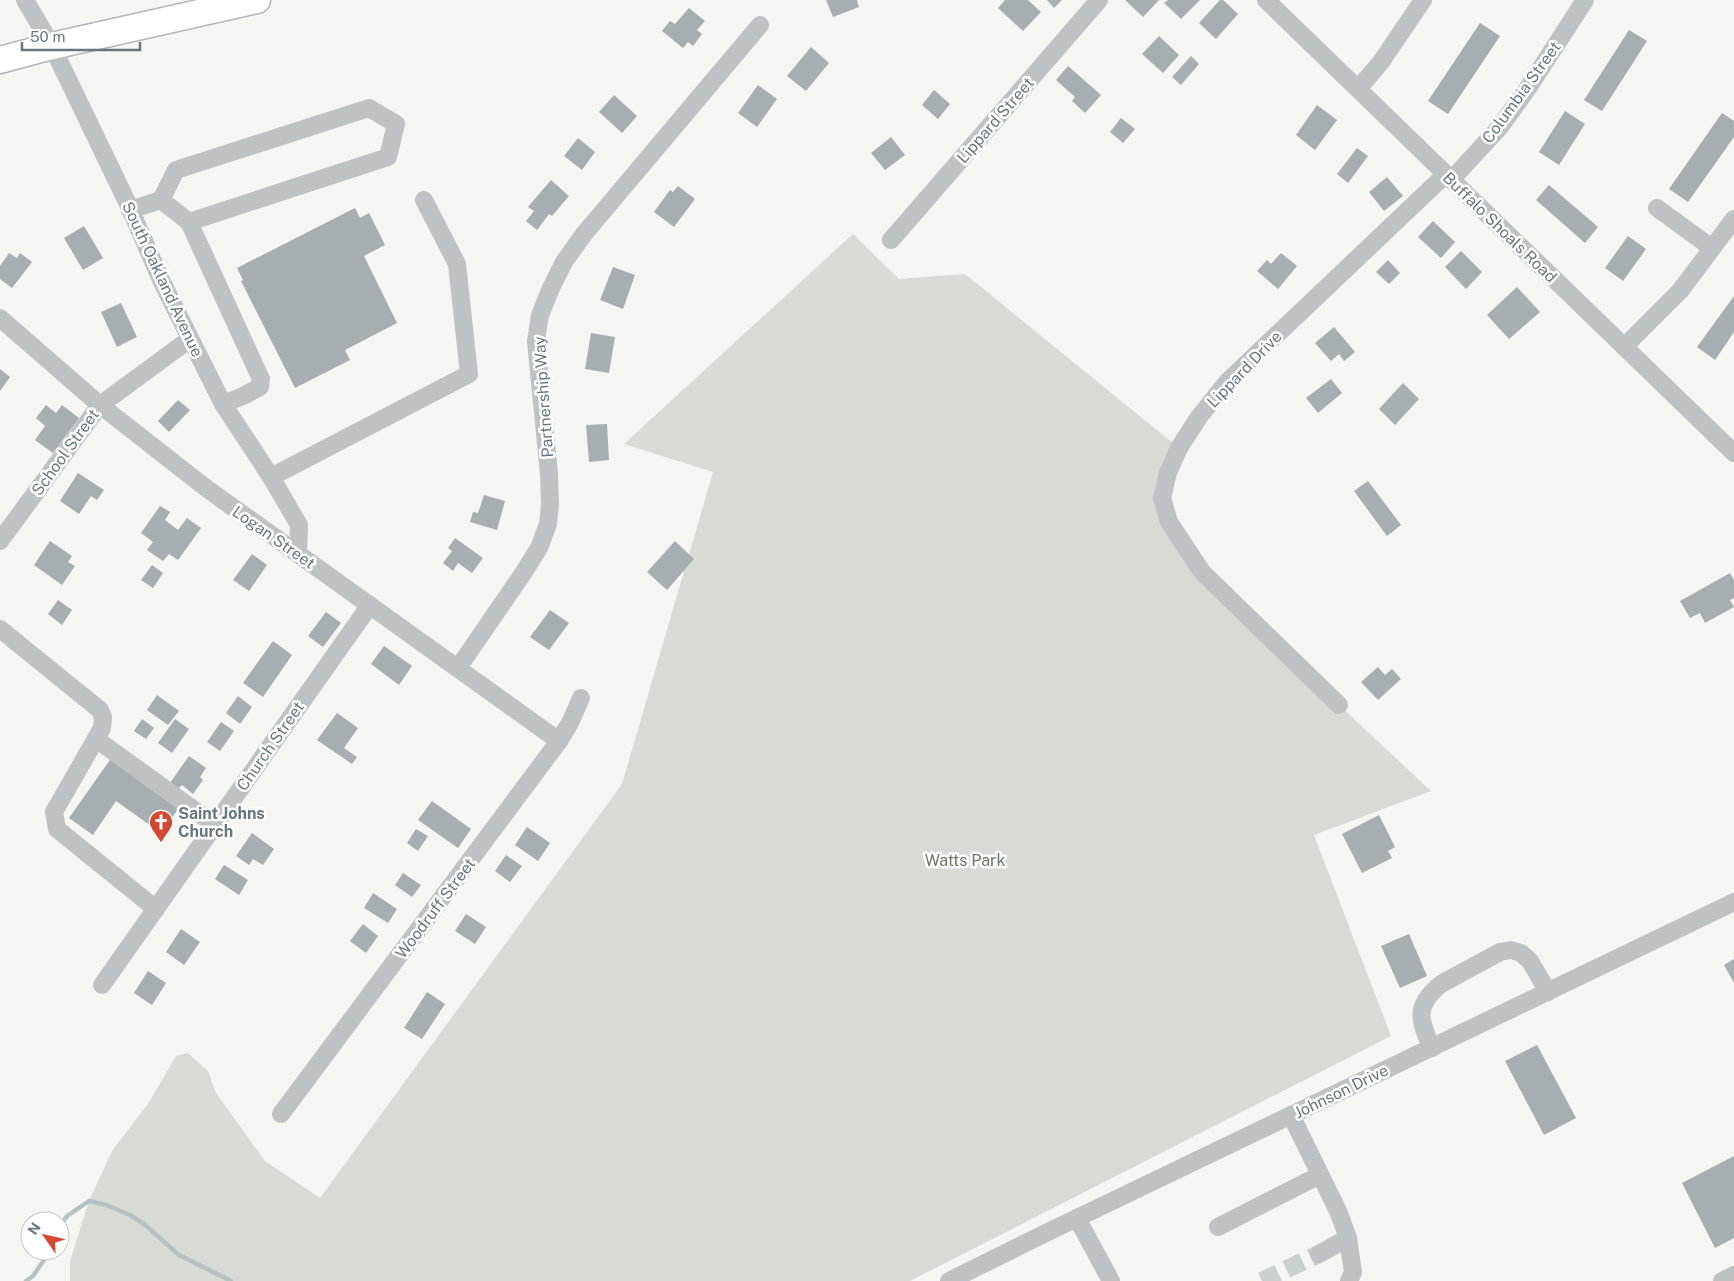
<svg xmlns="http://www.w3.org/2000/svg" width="1734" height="1281" font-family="'Public Sans',sans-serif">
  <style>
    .green { fill: #d7dbd3 }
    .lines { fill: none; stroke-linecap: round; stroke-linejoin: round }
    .stream { stroke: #b5c2c4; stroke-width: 4.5 }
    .building { fill: #a6aeb2 }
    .minor-tunnel { stroke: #cacfd0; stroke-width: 18; stroke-dasharray: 18 9; stroke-linecap: butt }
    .highway-casing { stroke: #b1b5b7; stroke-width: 29 }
    .minor { stroke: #bec2c5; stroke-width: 18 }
    .highway { stroke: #fff; stroke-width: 26 }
    .labels { text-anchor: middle; stroke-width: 5; stroke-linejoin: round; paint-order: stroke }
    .street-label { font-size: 16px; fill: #677780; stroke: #fff }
    .poi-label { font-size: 16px; font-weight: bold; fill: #677780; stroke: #fff; text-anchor: start }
    .park-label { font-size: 16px; fill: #6a7865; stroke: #fff }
  </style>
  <rect width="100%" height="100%" fill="#f5f5f2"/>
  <path class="green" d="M853,234L899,279L965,274L1179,448L1162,498L1181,542L1339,705L1431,791L1314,835L1391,1036L910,1281H70V1261L89,1201L112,1151L148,1104L176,1056L188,1053L208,1071L216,1093L265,1161L320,1198L622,784L713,472L624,444Z"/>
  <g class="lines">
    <g class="stream">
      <path d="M60,1226L67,1216L89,1201L106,1205L130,1215L144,1224L179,1255L231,1281"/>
      <path d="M26,1281L33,1276L50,1251"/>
    </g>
  </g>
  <g class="building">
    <path d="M826,0H857L859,7L833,17Z"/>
    <path d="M1005,0H1028L1041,12L1023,31L998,8Z"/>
    <path d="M1047,0H1062L1054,8Z"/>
    <path d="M1125,0H1159L1143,17Z"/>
    <path d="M1168,0H1200L1181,19L1164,3Z"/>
    <path d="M1220,0H1223L1238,14L1216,39L1199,23Z"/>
    <path d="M689,8L705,21L697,30L702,34L693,46L688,42L683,48L662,31L670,21L675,24Z"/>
    <path d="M1480,23L1500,36L1448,114L1428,101Z"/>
    <path d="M1629,30L1647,41L1602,111L1584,100Z"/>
    <path d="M1159,36L1179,55L1163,73L1142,54Z"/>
    <path d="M811,47L829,63L806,91L787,76Z"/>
    <path d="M1191,56L1199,64L1181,85L1172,77Z"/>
    <path d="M1068,66L1101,95L1085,113L1072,101L1075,97L1056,80Z"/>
    <path d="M758,85L777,99L757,127L738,113Z"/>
    <path d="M934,90L950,104L938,119L922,105Z"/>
    <path d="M614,95L637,116L622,133L599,112Z"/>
    <path d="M1317,105L1337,120L1315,150L1296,135Z"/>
    <path d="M1565,111L1585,124L1559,165L1539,152Z"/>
    <path d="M1722,113L1734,121V137L1688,202L1669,189Z"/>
    <path d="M1121,118L1135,129L1123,143L1110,132Z"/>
    <path d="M891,137L905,155L885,170L871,153Z"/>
    <path d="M578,138L595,152L582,170L564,156Z"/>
    <path d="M1357,148L1368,156L1348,183L1337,174Z"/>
    <path d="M1387,177L1403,196L1384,211L1369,192Z"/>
    <path d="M551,180L569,196L552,216L549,214L537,230L526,221L534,211L528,207Z"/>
    <path d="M1549,185L1598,227L1585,243L1536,200Z"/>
    <path d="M678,186L695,199L674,227L654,212L670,190L673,192Z"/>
    <path d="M355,208L360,218L369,213L385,245L364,256L397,323L345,350L350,360L295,388L241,281L243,280L237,268Z"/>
    <path d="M1433,221L1455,242L1441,258L1418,237Z"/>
    <path d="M84,226L103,258L83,270L64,238Z"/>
    <path d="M1628,236L1646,249L1623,281L1605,268Z"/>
    <path d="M1461,251L1482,272L1466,289L1445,267Z"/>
    <path d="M9,253L17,258L20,253L32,262L12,288L0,279V266Z"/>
    <path d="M1281,253L1297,266L1278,289L1257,271L1267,260L1271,264Z"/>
    <path d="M1388,260L1400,273L1389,284L1376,272Z"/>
    <path d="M613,267L635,275L623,309L600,300Z"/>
    <path d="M1517,287L1540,312L1509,339L1487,315Z"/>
    <path d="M1734,296V332L1715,360L1697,347Z"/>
    <path d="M121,303L137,337L117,347L101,312Z"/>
    <path d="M1334,327L1355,352L1344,361L1339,354L1331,361L1315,343Z"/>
    <path d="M591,333L615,337L609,373L585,369Z"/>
    <path d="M0,369L10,377L0,391Z"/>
    <path d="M1331,379L1342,393L1318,413L1306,398Z"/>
    <path d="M1403,383L1419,399L1395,425L1379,409Z"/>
    <path d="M178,400L190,410L169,432L158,421Z"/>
    <path d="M46,405L56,413L62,405L79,418L53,453L35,440L45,426L36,418Z"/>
    <path d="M607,424L609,460L589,462L586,425Z"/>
    <path d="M78,473L104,490L97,500L91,496L79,514L60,501Z"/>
    <path d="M1368,481L1401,525L1387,536L1354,491Z"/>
    <path d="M484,495L505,501L497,530L470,522L473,512L478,513Z"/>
    <path d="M160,506L170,512L165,520L178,530L187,518L201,528L178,560L169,554L163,561L147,550L153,542L141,533Z"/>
    <path d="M455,538L483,558L472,573L458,563L453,571L443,563L452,551L448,548Z"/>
    <path d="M50,541L72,556L68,562L75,566L62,585L34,565Z"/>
    <path d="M675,541L694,559L667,590L647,572Z"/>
    <path d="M252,554L267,565L249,591L233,580Z"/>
    <path d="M152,565L163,573L153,588L141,580Z"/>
    <path d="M1730,573L1734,580V598L1730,600L1734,607L1705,623L1700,613L1690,618L1680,601Z"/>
    <path d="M58,600L72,610L62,625L48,614Z"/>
    <path d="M550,610L569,623L549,650L530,637Z"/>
    <path d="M326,612L341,623L323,647L308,636Z"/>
    <path d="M273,641L292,655L263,697L243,683Z"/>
    <path d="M384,646L412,666L399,685L371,664Z"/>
    <path d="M1378,667L1385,675L1392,669L1401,679L1378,700L1361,682Z"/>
    <path d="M157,695L179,711L168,725L147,710Z"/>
    <path d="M238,696L252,707L240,724L226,713Z"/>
    <path d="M337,713L358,728L344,748L357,757L352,764L317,740Z"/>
    <path d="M142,719L154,728L146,739L134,731Z"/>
    <path d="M175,719L189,729L172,753L158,743Z"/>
    <path d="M221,722L234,731L220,751L207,742Z"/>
    <path d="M189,756L206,768L200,777L203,780L193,794L182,785L178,789L170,783Z"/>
    <path d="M112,757L179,808L161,833L116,801L93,835L69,818Z"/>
    <path d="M432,801L471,829L458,848L418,820Z"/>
    <path d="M1379,815L1395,847L1388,851L1392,858L1362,873L1342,834Z"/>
    <path d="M527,827L550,843L538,861L515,845Z"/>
    <path d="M416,829L428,836L418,851L407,843Z"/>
    <path d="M252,833L274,849L263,865L253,859L249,865L236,856Z"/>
    <path d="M506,855L522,866L510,882L495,871Z"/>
    <path d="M224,865L248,880L239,895L215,879Z"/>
    <path d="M403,873L421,885L412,897L395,885Z"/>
    <path d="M373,893L397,909L388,923L364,908Z"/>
    <path d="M466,914L486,927L475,944L455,931Z"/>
    <path d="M363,924L378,936L366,953L350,941Z"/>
    <path d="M181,929L200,942L184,965L166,952Z"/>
    <path d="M1409,934L1427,976L1400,988L1381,946Z"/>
    <path d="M1734,959V983L1724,965Z"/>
    <path d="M148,971L166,983L152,1005L134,993Z"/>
    <path d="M427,992L445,1004L422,1039L404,1028Z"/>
    <path d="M1537,1045L1576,1118L1544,1135L1505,1061Z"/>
    <path d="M1734,1156V1238L1715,1248L1682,1183Z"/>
  </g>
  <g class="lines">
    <path class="minor-tunnel" d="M1262,1281L1319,1254"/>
    <g class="highway-casing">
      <path id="highway" d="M0,60L52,46L257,0"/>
    </g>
    <g class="minor">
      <path d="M25,0L52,46L128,204L162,282L223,404L271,477L299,525L298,554"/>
      <path d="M1266,0L1734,453"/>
      <path d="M1358,89L1381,62L1423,0"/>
      <path d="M1452,179L1500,127L1528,88L1585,0"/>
      <path d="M1657,208L1712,248"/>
      <path d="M130,210L161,200L176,170L369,108L396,124L388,157L189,222L161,200"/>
      <path d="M189,222L261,379L260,387L243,396L223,404"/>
      <path d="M891,240L1099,0"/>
      <path d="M0,318L100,405L206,488L559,741"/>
      <path d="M1624,347L1680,291L1734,219"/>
      <path d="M271,477L469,374L457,264L424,200"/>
      <path d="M0,541L100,405L190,339"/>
      <path d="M0,629L100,710L103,717L102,728L54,812L57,829L156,909"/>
      <path d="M458,668L524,572L539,548L548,524L550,504L549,474L536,341L540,315L551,288L564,262L584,234L760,25"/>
      <path d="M1339,705L1202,572L1169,522L1162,498L1168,473L1179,448L1199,417L1227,382L1446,174"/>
      <path d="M96,739L215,825"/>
      <path d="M102,985L370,605"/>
      <path d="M1432,1048C1419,1020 1414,1006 1441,984L1500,952L1511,950L1521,953L1530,961L1548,992"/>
      <path d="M281,1114L559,741L570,723L581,698"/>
      <path d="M1291,1115L1338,1211L1348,1238L1319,1254"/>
      <path d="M1077,1218L1111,1281"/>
      <path d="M1218,1227L1320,1175"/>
      <path d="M1348,1238L1353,1272L1349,1281"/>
      <path d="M949,1281L1050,1231L1734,902"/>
      <path d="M1722,1281L1734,1275"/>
    </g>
    <use href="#highway" class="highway"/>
  </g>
  <defs>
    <g id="church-pin" transform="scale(1.25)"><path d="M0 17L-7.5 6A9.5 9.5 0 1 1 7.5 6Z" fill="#d34934" stroke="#fff"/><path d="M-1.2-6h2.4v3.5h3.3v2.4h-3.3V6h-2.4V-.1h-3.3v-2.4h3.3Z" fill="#fff"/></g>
  </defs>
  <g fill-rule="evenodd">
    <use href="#church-pin" x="161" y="822"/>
  </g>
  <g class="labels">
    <g class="street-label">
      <text transform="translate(1521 92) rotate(-54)" y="6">Columbia Street</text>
      <text transform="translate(995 120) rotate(-49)" y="6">Lippard Street</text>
      <text transform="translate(1500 227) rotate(44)" y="6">Buffalo Shoals Road</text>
      <text transform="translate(163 279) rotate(65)" y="6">South Oakland Avenue</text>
      <text transform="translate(1244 369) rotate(-46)" y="6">Lippard Drive</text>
      <text transform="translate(543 397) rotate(-94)" y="6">Partnership Way</text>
      <text transform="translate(65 452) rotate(-54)" y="6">School Street</text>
      <text transform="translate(274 537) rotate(35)" y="6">Logan Street</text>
      <text transform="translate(270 746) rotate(-55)" y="6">Church Street</text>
      <text transform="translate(435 908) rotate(-53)" y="6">Woodruff Street</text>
      <text transform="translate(1341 1091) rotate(-26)" y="6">Johnson Drive</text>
    </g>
    <g class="poi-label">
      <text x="178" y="819">Saint Johns<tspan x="178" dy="18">Church</tspan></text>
    </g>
    <g class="park-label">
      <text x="965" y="866">Watts Park</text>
    </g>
  </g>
  <g transform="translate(45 1236) rotate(304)"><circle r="24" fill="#ffffff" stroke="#c2c9cc"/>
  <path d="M0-4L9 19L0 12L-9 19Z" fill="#d34934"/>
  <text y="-8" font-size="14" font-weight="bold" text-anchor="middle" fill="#677780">N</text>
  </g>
  <path d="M22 42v8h118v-8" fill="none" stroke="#677780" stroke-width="2.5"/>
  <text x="30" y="42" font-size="15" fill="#677780" stroke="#ffffff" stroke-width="4" paint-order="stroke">50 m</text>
</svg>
